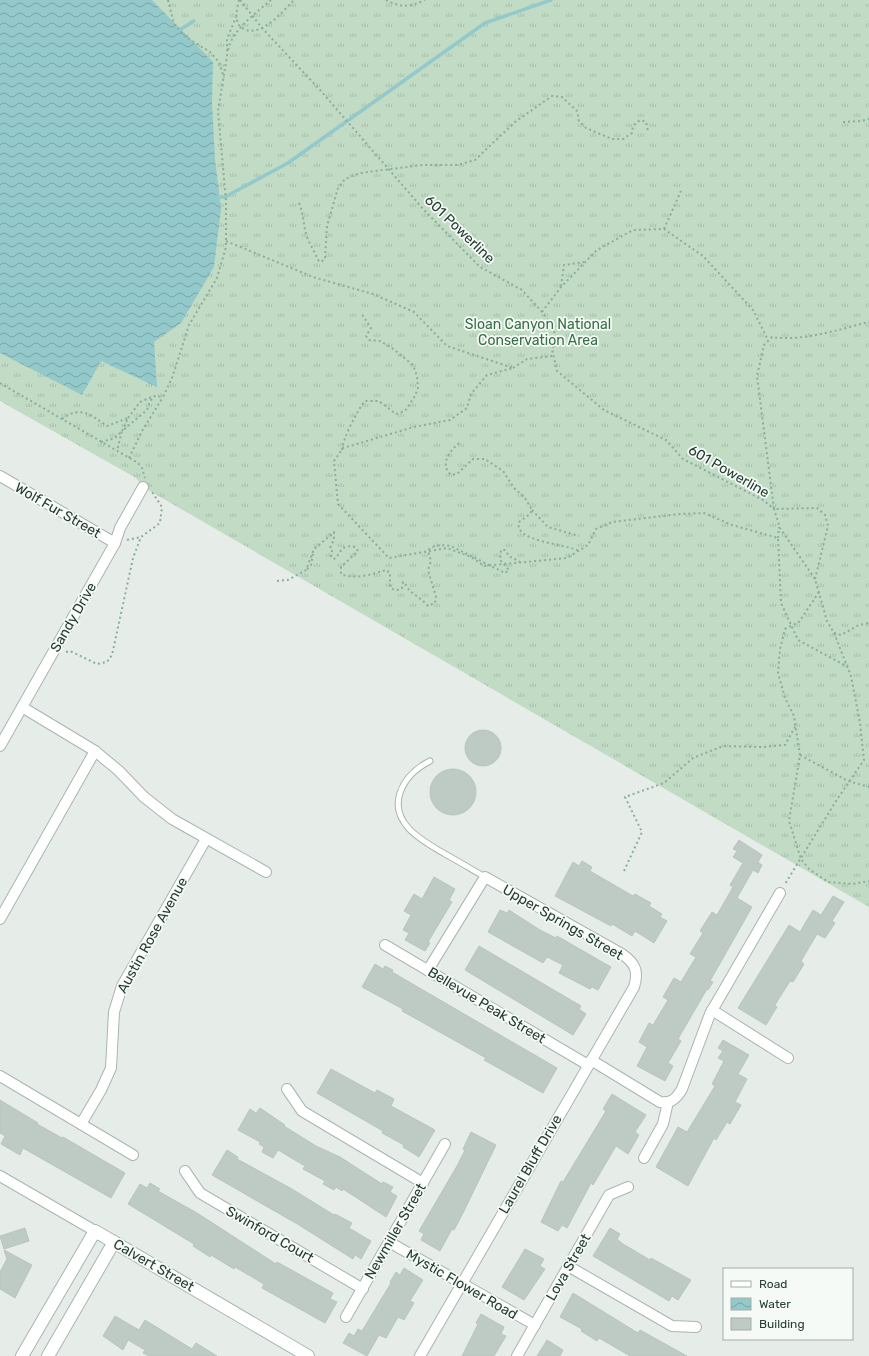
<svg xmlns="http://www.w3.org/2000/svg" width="869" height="1356" font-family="Rubik,sans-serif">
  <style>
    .grass { fill: url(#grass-tufts) }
    .water { fill: url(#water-waves) }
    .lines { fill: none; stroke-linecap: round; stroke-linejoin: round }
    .stream { stroke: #94c9cb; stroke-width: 3.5 }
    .building { fill: #becac4; stroke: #b8c6bf }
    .service-casing { stroke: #a9b5af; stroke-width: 7 }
    .minor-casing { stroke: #a9b5af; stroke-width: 12 }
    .tertiary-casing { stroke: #a9b5af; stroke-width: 14 }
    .path { stroke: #8aad9e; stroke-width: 2; stroke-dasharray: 2 3; stroke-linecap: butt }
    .service { stroke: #fff; stroke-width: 5 }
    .minor { stroke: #fff; stroke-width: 10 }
    .tertiary { stroke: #fff; stroke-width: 12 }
    .labels { text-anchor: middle; stroke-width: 3.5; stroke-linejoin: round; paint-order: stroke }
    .street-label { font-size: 14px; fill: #263d34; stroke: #f6faf7 }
    .park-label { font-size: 14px; fill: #356f45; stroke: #f6faf7 }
  </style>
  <defs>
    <pattern id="grass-tufts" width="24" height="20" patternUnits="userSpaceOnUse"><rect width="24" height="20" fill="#c1dbc5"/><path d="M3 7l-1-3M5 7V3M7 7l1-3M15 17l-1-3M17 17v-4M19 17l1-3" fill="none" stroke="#a6bdaa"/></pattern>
    <pattern id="water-waves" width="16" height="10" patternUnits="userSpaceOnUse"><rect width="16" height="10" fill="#94c9cb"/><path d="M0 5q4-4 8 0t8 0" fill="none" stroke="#79a4a6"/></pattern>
  </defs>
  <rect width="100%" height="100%" fill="#e6ede9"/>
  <path class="grass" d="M0,0H869V907L143,487L136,478L0,401Z"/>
  <path class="water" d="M0,0H152L213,62L212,103L215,159L221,209L214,267L181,323L154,342L157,387L101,361L82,395L0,353Z"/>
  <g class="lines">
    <g class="stream">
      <path d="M178,31L194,21"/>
      <path d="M215,197H225L288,163L485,23L551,0"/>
    </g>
  </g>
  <g class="building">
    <circle cx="483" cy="748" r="18"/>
    <circle cx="453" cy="792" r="23"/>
    <path d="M739,840L762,855L758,862L762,865L758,873L753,870L737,898L752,907L710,981L713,982L708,990L707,989L678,1039L681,1041L668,1063L673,1066L665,1081L637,1066L647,1047L639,1042L649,1023L653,1025L668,1000L663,997L674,978L681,982L696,957L690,954L703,933L700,931L712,912L717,915L733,887L730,885L743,863L733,857L737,851L733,849Z"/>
    <path d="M582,861L592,867L590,871L633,896L635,894L651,903L649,906L662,914L660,917L667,921L654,943L635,931L632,936L612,924L611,926L555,896L573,862L579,866Z"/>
    <path d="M434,877L455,889L449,900L452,902L428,942L430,943L425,951L405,940L409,933L403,930L411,915L404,911L414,894L422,899Z"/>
    <path d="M833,896L844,902L832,921L835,923L825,938L817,934L801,961L804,964L793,982L790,981L775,1005L777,1007L766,1025L738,1008L789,925L800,932L813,910L821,915Z"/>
    <path d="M500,910L507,913L509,910L540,930L556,938L557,936L611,967L598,990L592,987L590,989L559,973L563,965L547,957L543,963L488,932Z"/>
    <path d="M479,946L581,1006L579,1009L586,1014L573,1035L465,970Z"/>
    <path d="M375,964L383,969L385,966L393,970L392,972L557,1068L543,1093L484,1060L486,1058L402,1011L403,1009L362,987Z"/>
    <path d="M723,1040L749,1055L738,1074L747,1079L735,1102L741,1105L730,1124L727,1122L716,1140L714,1138L688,1186L656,1167L678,1127L687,1132L715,1086L712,1084L724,1061L718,1058L723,1051L718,1048Z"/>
    <path d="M331,1069L375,1093L377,1090L394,1099L391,1106L435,1130L419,1157L403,1147L404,1145L382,1133L383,1131L317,1093Z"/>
    <path d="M612,1094L646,1115L635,1132L639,1135L628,1154L616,1146L593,1185L591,1183L567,1228L562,1225L558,1231L541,1222L561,1181L563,1182L606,1111L603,1109Z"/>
    <path d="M0,1100L38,1123L37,1124L62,1138L63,1137L125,1173L111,1198L23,1148L20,1155L1,1144L5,1136L0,1133Z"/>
    <path d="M260,1108L285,1125L284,1126L316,1146L340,1157L382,1184L383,1182L393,1187L390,1192L397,1196L386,1217L343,1189L342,1191L336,1187L334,1190L323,1184L325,1181L303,1169L305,1166L278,1150L273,1158L262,1152L264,1147L259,1144L260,1142L238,1130L250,1109L256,1113Z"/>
    <path d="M471,1132L496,1145L463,1213L454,1230L452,1229L440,1251L421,1240L424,1234L419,1231L457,1166L465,1150L463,1149Z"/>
    <path d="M227,1150L238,1157L237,1159L292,1189L334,1215L335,1214L352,1223L349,1228L371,1241L361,1259L355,1255L353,1259L299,1225L212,1175Z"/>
    <path d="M150,1183L160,1189L158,1191L197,1213L276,1264L277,1262L333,1293L330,1299L337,1302L325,1323L262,1288L264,1284L235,1267L234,1269L211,1255L210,1257L193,1246L194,1244L128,1204L140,1184L147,1188Z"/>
    <path d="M25,1228L29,1241L4,1249L0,1236Z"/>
    <path d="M610,1228L620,1234L617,1239L623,1244L650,1260L651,1258L691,1280L678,1300L672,1296L669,1301L593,1256Z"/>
    <path d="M525,1249L544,1259L540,1266L545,1269L524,1300L502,1287Z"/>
    <path d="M4,1250L32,1265L15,1298L0,1289V1272L7,1259Z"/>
    <path d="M404,1268L423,1280L410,1301L414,1303L404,1320L398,1317L386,1338L379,1335L367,1356L343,1343L349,1333L354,1336L358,1329L362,1331L391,1283L390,1282L396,1272L400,1275Z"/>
    <path d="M573,1293L638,1333L640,1330L687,1356H630L599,1338L597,1341L581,1331L582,1329L560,1317Z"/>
    <path d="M481,1314L504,1327L501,1334L506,1336L494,1356H462L478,1324L476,1323Z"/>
    <path d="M115,1316L139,1330L145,1320L192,1349L196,1343L217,1356H149L143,1353L145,1350L128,1340L123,1350L103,1336Z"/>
    <path d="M547,1340L563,1350L560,1356H537Z"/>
  </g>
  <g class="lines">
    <g class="service-casing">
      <path id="service" d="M430,761C416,768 405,778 400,793C390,824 423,841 445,854C458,861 471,869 485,877"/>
    </g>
    <g class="minor-casing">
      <g id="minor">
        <path d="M0,476L115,543"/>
        <path d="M22,707L95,751L119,771L144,797L172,819L266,872"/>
        <path d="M0,746L115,543L120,528L143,487"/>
        <path d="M0,919L95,751"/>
        <path d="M385,945L588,1065"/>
        <path d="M712,1010L788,1058"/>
        <path d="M591,1060L660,1102C671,1104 677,1098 682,1089L710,1014L780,893"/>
        <path d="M0,1076L133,1155"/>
        <path d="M287,1089L302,1111L423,1183"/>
        <path d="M81,1124L101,1090L111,1068L114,1012L122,986L206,839"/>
        <path d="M644,1158L663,1124L668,1102"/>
        <path d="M185,1171L200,1193L363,1289"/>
        <path d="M0,1176L95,1231"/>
        <path d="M389,1242L535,1325"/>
        <path d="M568,1266L672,1326L696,1327"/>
        <path d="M346,1317L445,1144"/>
        <path d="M420,1356L634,987C639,971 635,963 622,954L485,877L428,970"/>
        <path d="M517,1356L609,1195L628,1187"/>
      </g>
    </g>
    <g class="tertiary-casing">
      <g id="tertiary">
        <path d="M22,1356L95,1231L308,1356"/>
        <path d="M48,1356L114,1242"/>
      </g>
    </g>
    <g class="path">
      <path d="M168,0L174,24L186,37L210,52L219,62L224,78"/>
      <path d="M239,0C237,10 232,25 246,30C264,35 283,11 294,0"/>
      <path d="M240,0L262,28L320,90L424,210L480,267L522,290L542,312L554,328L555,342L552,349L557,371L604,410L666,440L683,459L763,500L774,509L780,528L815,579L827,621L834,633L851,676L860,723L864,760L836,801L785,884"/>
      <path d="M386,0C402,8 409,7 425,0"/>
      <path d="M228,50C232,30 256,13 271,0"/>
      <path d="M843,122L861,121L869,119"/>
      <path d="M299,203C304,214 303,225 307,237C310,245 315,252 318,260L321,262L325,259L327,226L338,188L345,179L360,173L422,165H458L475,160L515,122L552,96L562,97L577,111L579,121L586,128L612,139H623L632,133C632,126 635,123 641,120L646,122L648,131"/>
      <path d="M664,229L681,191"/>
      <path d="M226,241L313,277L373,294L414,312L447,346L513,368L487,375L471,394L467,408L450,420L414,427L343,448L334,461L338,504L389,558L447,548L471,557L484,566L567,558L588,545L596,529L612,522L680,514L704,513L732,525L778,538L781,603L798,640L848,667"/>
      <path d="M561,286L564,265L584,262"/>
      <path d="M542,312L561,287L597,250L633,230L664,229L703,256L753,310L768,340"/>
      <path d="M513,368L527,359L553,356"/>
      <path d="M0,383L138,463L142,468L145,478"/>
      <path d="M128,418L140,402L154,396"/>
      <path d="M62,419C80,405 91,415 107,426L128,418L122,431L147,410L150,401L155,396L163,397L172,378L189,325L217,278L226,247V201L218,111L227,56V39L236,17"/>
      <path d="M101,442L115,438L122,431L117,451"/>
      <path d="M459,443C450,451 439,464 451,475L457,474L473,459H485L503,471L514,488L525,498L532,510L530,514L519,522C513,542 568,544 579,551"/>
      <path d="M342,450C342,440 358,409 365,401H379L396,414L405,411L415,396L418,388L417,376L413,365L392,348L380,341L369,340L366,336L371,328L361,313"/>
      <path d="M129,458L142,431L163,397"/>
      <path d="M532,510L548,527L579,536"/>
      <path d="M778,538L779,527"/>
      <path d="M127,540L141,537"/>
      <path d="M307,569L311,565L313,553"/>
      <path d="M815,579L828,526L825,515L817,508L774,509L757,376L764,345L772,337C802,342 840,329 869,322"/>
      <path d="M277,581L288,580L306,570L314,549L334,532V539L330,548L332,551L331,556L333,559L336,558C341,550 344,544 355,547L358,551L341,567V574C354,580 373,574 386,570L390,573V587C395,591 397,591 402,588L403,582L405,583C409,594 420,596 428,606L435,603L436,597L428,570L431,561L428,550C435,544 443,545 451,546L505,573L509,570L500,560L501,550H505L509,556L520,562"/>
      <path d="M819,592L799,622L785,629L780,649L778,673L785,698L794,716L800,755L789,821L801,859L809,869L828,882L852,884L869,881"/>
      <path d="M834,633L841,635L859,625L869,623"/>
      <path d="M66,652L70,651L97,664L107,662L112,655L133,558L141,537L160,523L162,507L152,492"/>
      <path d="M800,755L848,781L869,787"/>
      <path d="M624,871L642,832L625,797L664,783L693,758L723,746L763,747L785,745L795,727"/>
    </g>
    <use href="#service" class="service"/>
    <use href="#minor" class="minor"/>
    <use href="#tertiary" class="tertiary"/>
  </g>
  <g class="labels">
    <g class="street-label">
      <text transform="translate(460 229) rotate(44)" y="5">601 Powerline</text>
      <text transform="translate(729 471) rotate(30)" y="5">601 Powerline</text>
      <text transform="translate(58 510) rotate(30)" y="5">Wolf Fur Street</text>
      <text transform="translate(73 617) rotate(-60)" y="5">Sandy Drive</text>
      <text transform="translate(563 922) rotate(30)" y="5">Upper Springs Street</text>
      <text transform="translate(152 935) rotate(-61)" y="5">Austin Rose Avenue</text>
      <text transform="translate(487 1005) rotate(31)" y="5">Bellevue Peak Street</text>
      <text transform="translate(530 1164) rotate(-60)" y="5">Laurel Bluff Drive</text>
      <text transform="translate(395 1231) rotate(-60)" y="5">Newmiller Street</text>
      <text transform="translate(270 1234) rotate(30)" y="5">Swinford Court</text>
      <text transform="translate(154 1265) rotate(30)" y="5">Calvert Street</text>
      <text transform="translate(568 1267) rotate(-60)" y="5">Lova Street</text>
      <text transform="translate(462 1284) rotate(30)" y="5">Mystic Flower Road</text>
    </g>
    <g class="park-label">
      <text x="538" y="329">Sloan Canyon National<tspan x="538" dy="16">Conservation Area</tspan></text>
    </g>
  </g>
  <rect x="723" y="1268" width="130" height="72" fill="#f6faf7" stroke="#a3aea9"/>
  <rect x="731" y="1281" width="20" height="6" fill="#ffffff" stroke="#a3aea9"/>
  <text x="759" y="1288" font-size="12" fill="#263d34">Road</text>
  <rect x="731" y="1298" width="20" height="12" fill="url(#water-waves)" stroke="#a3aea9"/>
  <text x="759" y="1308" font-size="12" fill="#263d34">Water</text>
  <rect x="731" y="1318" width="20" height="12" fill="#becac4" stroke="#a3aea9"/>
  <text x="759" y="1328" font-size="12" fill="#263d34">Building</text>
</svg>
